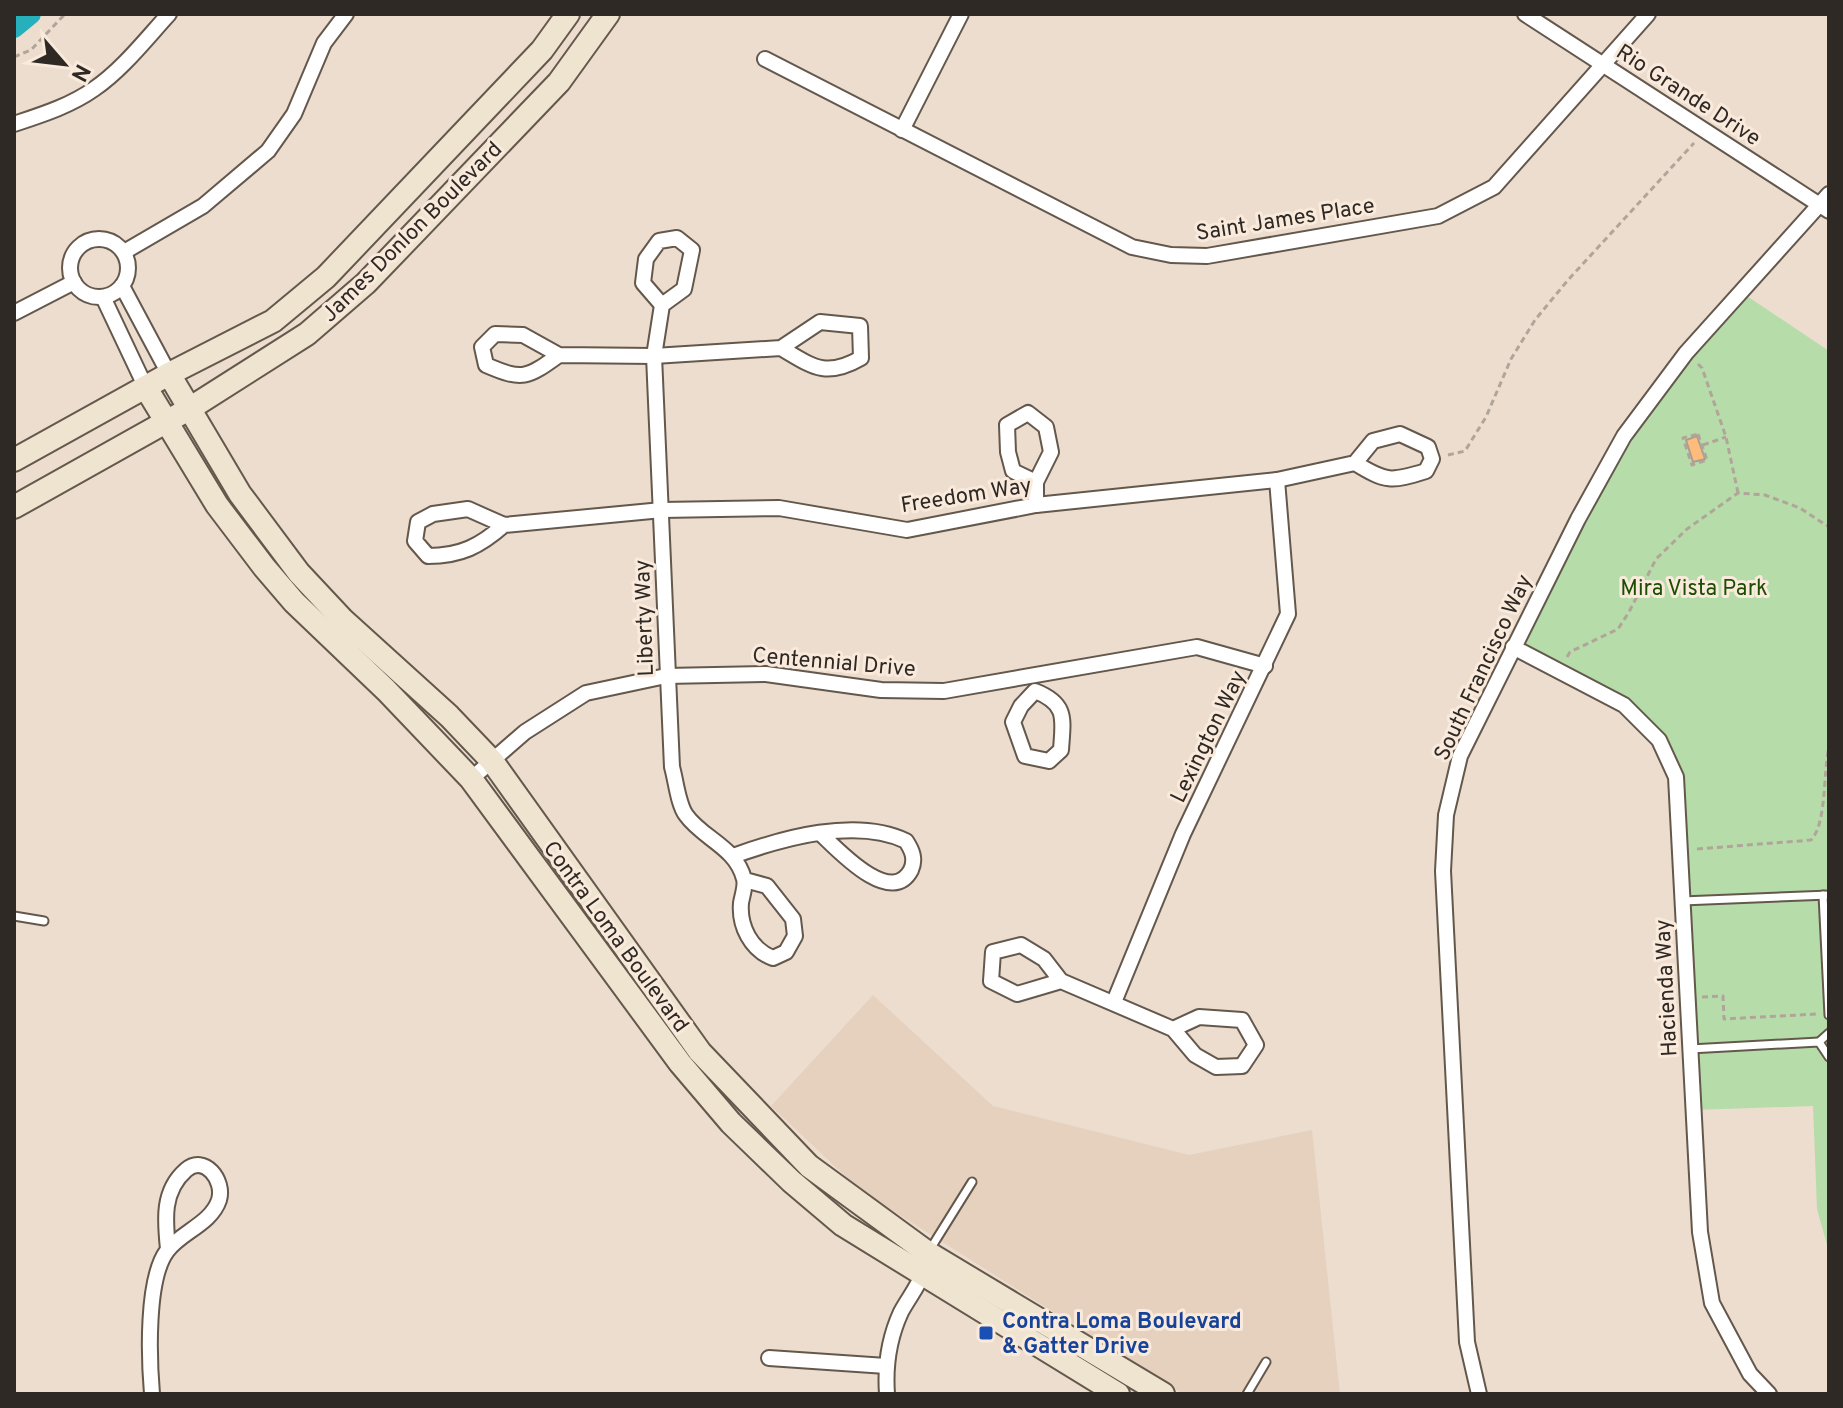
<svg xmlns="http://www.w3.org/2000/svg" width="1843" height="1408" font-family="Overpass,sans-serif">
  <style>
    .built { fill: #e5d1be }
    .green { fill: #b6dcaa }
    .lines { fill: none; stroke-linecap: round; stroke-linejoin: round }
    .canal { stroke: #26b0bb; stroke-width: 20 }
    .building { fill: #fdbc7b; stroke: #ab9d90; stroke-width: 2 }
    .service-casing { stroke: #64584c; stroke-width: 11 }
    .minor-casing { stroke: #64584c; stroke-width: 18 }
    .secondary-casing { stroke: #64584c; stroke-width: 26 }
    .path { stroke: #b1a59a; stroke-width: 3; stroke-dasharray: 6 4; stroke-linecap: butt }
    .service { stroke: #fff; stroke-width: 7 }
    .minor { stroke: #fff; stroke-width: 14 }
    .secondary { stroke: #eee4d0; stroke-width: 22 }
    .transit-dot { fill: #1a4fb4; stroke: #f9eadc; stroke-width: 3 }
    .labels { text-anchor: middle; stroke-width: 6; stroke-linejoin: round; paint-order: stroke }
    .street-label { font-size: 22px; fill: #2e2924; stroke: #f9eadc }
    .park-label { font-size: 22px; fill: #1b4d02; stroke: #f9eadc }
    .transit-label { font-size: 22px; font-weight: bold; fill: #164399; stroke: #f9eadc; text-anchor: start }
  </style>
  <rect width="100%" height="100%" fill="#ecddcf"/>
  <path class="built" d="M873,995L993,1106L1189,1155L1312,1130L1340,1394H1183L860,1190L771,1106Z"/>
  <path class="green" d="M1741,292L1829,351V1252L1817,1209L1813,1106L1693,1110L1676,777L1659,740L1624,705L1513,647L1624,436Z"/>
  <g class="lines">
    <path class="canal" d="M14,28L31,14"/>
  </g>
  <path class="building" d="M1697,436L1705,459L1693,462L1686,440Z"/>
  <g class="lines">
    <g class="service-casing">
      <g id="service">
        <path d="M1823,895L1829,1015"/>
        <path d="M1682,901L1829,895"/>
        <path d="M14,916L44,921"/>
        <path d="M1819,1042L1829,1033"/>
        <path d="M1690,1049L1819,1042L1829,1057"/>
        <path d="M929,1251L972,1182"/>
        <path d="M1247,1394L1266,1362"/>
      </g>
    </g>
    <g class="minor-casing">
      <g id="minor">
        <path d="M1525,14L1829,211"/>
        <path d="M765,59L1132,247L1171,255L1207,256L1438,216L1494,187L1648,14"/>
        <path d="M14,124C41,115 70,106 94,89C122,70 146,39 169,14"/>
        <path d="M902,130L961,14"/>
        <circle cx="99" cy="268" r="29"/>
        <path d="M124,252L203,206L268,151L294,114L324,43L346,14"/>
        <path d="M122,286L169,374"/>
        <path d="M103,297L146,388"/>
        <path d="M662,305L643,283L646,259L659,241L677,238L692,250L684,289L662,305L654,356L672,767C676,781 678,804 686,815C703,839 736,847 744,879C746,886 742,896 741,903C739,926 751,950 773,958L786,952L795,936L793,919L767,886L745,880"/>
        <path d="M14,313L74,282"/>
        <path d="M559,355C527,378 523,381 486,365L482,347L495,334L523,335L559,355L654,356L781,348L820,322L860,326L861,358C826,378 813,367 781,348"/>
        <path d="M1036,505V482L1051,452L1046,427L1028,413L1007,425L1008,452L1013,471L1036,482"/>
        <path d="M504,525C480,546 461,556 428,556L415,541L418,522L433,514L468,509L504,525L662,510L779,508L907,530L1036,505L1277,480L1355,463L1373,441L1400,434L1428,447L1432,459L1426,471C1391,482 1386,482 1355,463"/>
        <path d="M1513,647L1624,705L1659,740L1676,777L1700,1232L1712,1303L1750,1374L1769,1394"/>
        <path d="M1035,691C1068,704 1063,719 1061,750L1049,761L1025,756L1013,722L1021,706Z"/>
        <path d="M471,779L525,732L586,693L666,676L766,674L881,690L944,691L1197,647L1265,666"/>
        <path d="M733,856C783,838 856,817 906,841C912,850 916,859 911,870C891,908 837,849 820,833"/>
        <path d="M1061,981L1017,994L991,981L993,952L1021,945L1044,959L1061,981L1173,1029L1195,1055L1216,1067L1242,1066L1256,1045L1242,1020L1199,1017L1173,1029"/>
        <path d="M1114,1002L1183,834L1288,614L1277,480"/>
        <path d="M769,1358L886,1366"/>
        <path d="M152,1394C149,1359 146,1279 167,1251C181,1232 211,1224 219,1200C225,1180 204,1154 186,1170C162,1191 165,1220 168,1249"/>
        <path d="M887,1394C885,1366 889,1338 901,1312C909,1297 921,1283 925,1267"/>
        <path d="M1479,1394L1467,1342L1443,871L1446,815L1460,756L1578,519L1624,436L1686,353L1829,194"/>
      </g>
    </g>
    <g class="secondary-casing">
      <g id="secondary">
        <path d="M169,374L240,494L299,573L343,620L449,716L492,761L700,1052L809,1166L928,1253L1163,1394"/>
        <path d="M146,388L217,505L264,567L294,602L386,690L471,779L680,1063L731,1123L791,1181L843,1225L1118,1394"/>
        <path d="M14,460L169,374L273,321L326,277L542,50L568,14"/>
        <path d="M14,507L189,409L307,334L366,283L559,82L608,14"/>
      </g>
    </g>
    <g class="path">
      <path d="M14,57L31,50L65,14"/>
      <path d="M1698,364L1702,368L1726,437L1738,493"/>
      <path d="M1698,434L1707,460L1692,465L1683,438Z"/>
      <path d="M1703,445L1726,437"/>
      <path d="M1448,455L1465,451L1486,417L1511,359L1535,320L1568,280L1694,143"/>
      <path d="M1567,657L1570,652L1618,629L1629,612L1656,559L1687,529L1738,493L1765,495L1800,508L1829,527"/>
      <path d="M1697,849L1811,840C1827,824 1823,771 1829,747"/>
      <path d="M1702,997L1723,996L1724,1019L1817,1014"/>
    </g>
    <use href="#service" class="service"/>
    <use href="#minor" class="minor"/>
    <use href="#secondary" class="secondary"/>
  </g>
  <rect class="transit-dot" x="978" y="1325" width="16" height="16" rx="4"/>
  <g class="labels">
    <g class="street-label">
      <text transform="translate(1689 94) rotate(33)" y="8">Rio Grande Drive</text>
      <text transform="translate(1285 218) rotate(-9)" y="8">Saint James Place</text>
      <text transform="translate(411 231) rotate(-45)" y="8">James Donlon Boulevard</text>
      <text transform="translate(966 494) rotate(-9)" y="8">Freedom Way</text>
      <text transform="translate(643 618) rotate(-92)" y="8">Liberty Way</text>
      <text transform="translate(834 661) rotate(5)" y="8">Centennial Drive</text>
      <text transform="translate(1482 667) rotate(-65)" y="8">South Francisco Way</text>
      <text transform="translate(1207 736) rotate(-64)" y="8">Lexington Way</text>
      <text transform="translate(617 936) rotate(54)" y="8">Contra Loma Boulevard</text>
      <text transform="translate(1665 988) rotate(-93)" y="8">Hacienda Way</text>
    </g>
    <g class="park-label">
      <text x="1694" y="595">Mira Vista Park</text>
    </g>
    <g class="transit-label">
      <text x="1002" y="1328">Contra Loma Boulevard<tspan x="1002" dy="25">&amp; Gatter Drive</tspan></text>
    </g>
  </g>
  <rect width="1843" height="1408" fill="none" stroke="#2e2924" stroke-width="32"/>
  <g transform="translate(64 64) rotate(118)" stroke="#f9eadc" stroke-width="6" paint-order="stroke">
  <path d="M0-6L14 30L0 20L-14 30Z" fill="#2e2924"/>
  <text y="-12" font-size="22" font-weight="bold" text-anchor="middle" fill="#2e2924">N</text>
  </g>
</svg>
